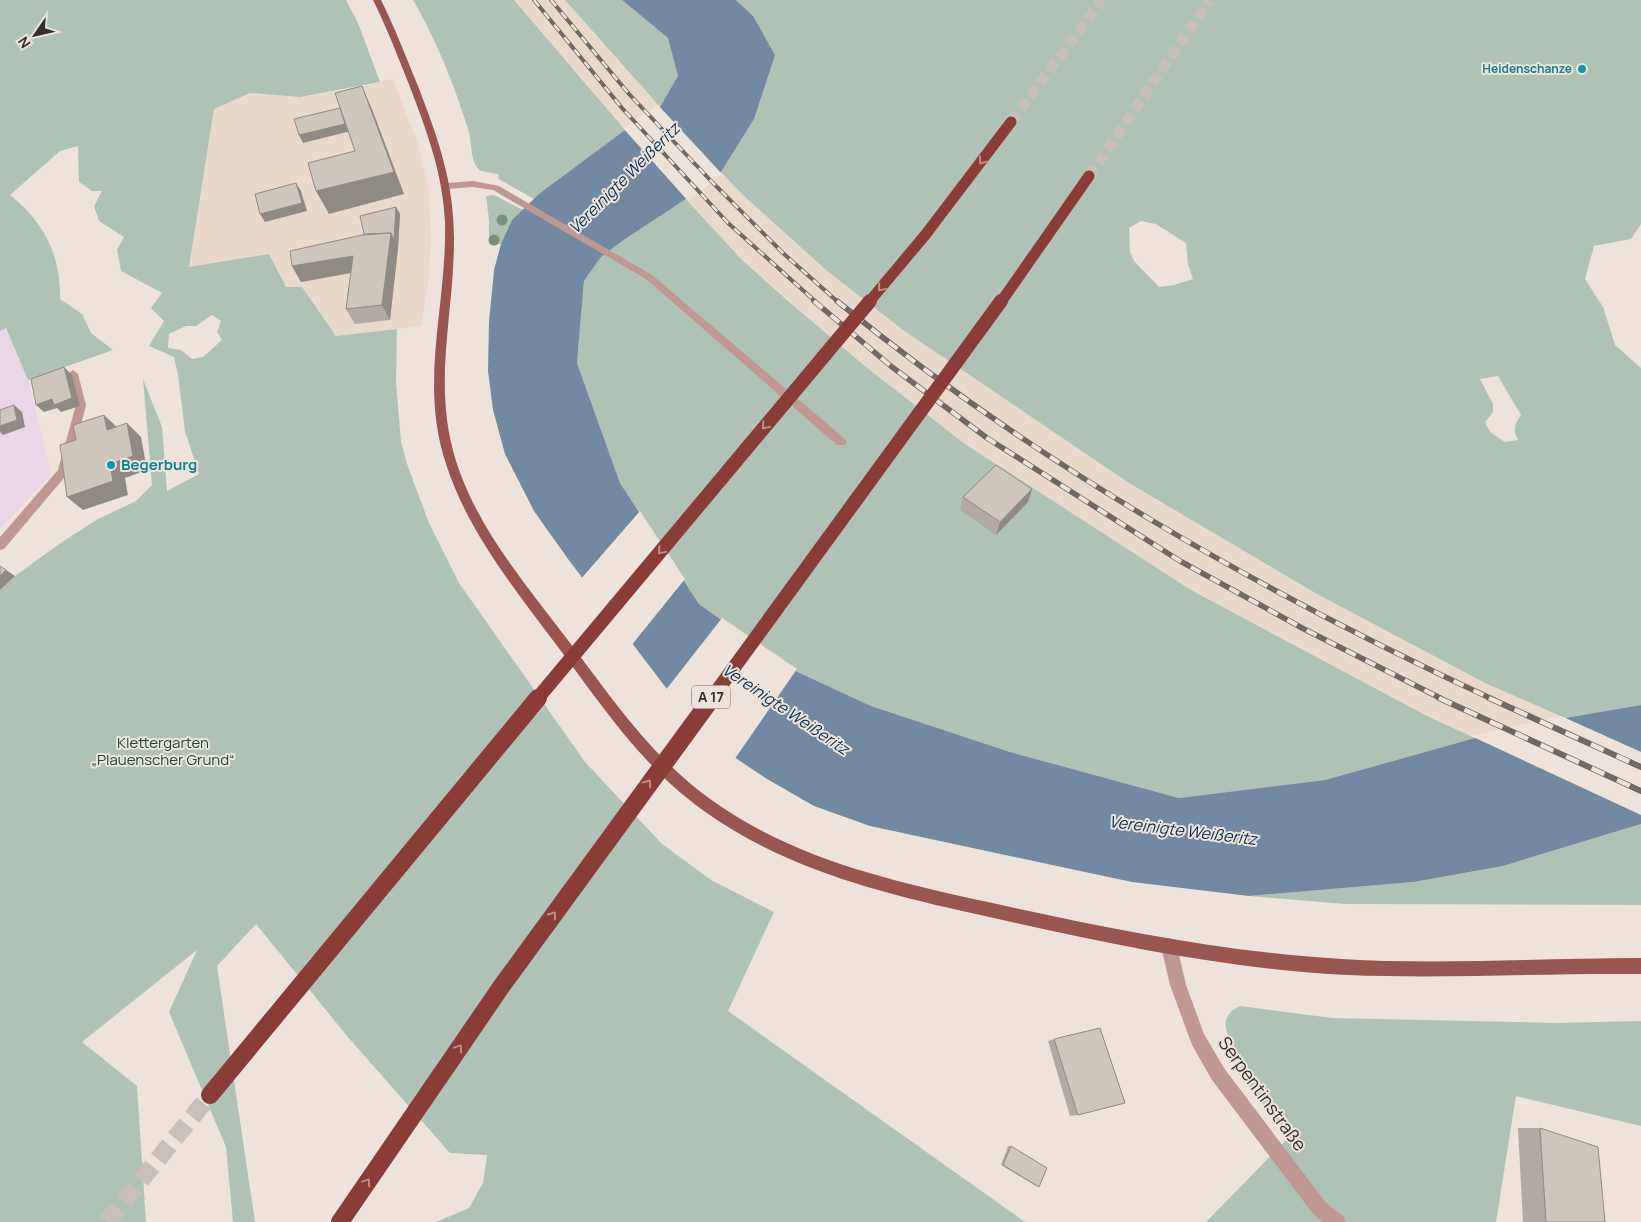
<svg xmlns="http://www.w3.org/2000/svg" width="1641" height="1222" font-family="Manrope,sans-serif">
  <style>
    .built { fill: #e9d9cb }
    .education { fill: #e8d5e5 }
    .green { fill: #afc2b5; fill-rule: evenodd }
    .water { fill: #718aa2 }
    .pier { fill: #ede3db }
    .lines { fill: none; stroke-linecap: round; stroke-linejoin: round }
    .highway-tunnel-far1 { stroke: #c8bfb8; stroke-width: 11; stroke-dasharray: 11 5; stroke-linecap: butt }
    .highway-tunnel { stroke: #c8bfb8; stroke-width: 18; stroke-dasharray: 18 9; stroke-linecap: butt }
    .minor { fill: #bf9893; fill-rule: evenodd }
    .major { fill: #99564e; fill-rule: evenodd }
    .rail-far2-casing { stroke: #6f6965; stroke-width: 4 }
    .rail-far1-casing { stroke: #6f6965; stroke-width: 5.5 }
    .rail-casing { stroke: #6f6965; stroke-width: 6 }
    .rail-far2 { stroke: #ede3db; stroke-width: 2.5; stroke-dasharray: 8; stroke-linecap: butt }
    .rail-far1 { stroke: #ede3db; stroke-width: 4; stroke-dasharray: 11; stroke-linecap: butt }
    .rail { stroke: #ede3db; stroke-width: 4.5; stroke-dasharray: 14; stroke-linecap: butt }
    .highway-bridge-far2 { stroke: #8a3d36; stroke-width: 11 }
    .highway-bridge-far1 { stroke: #8a3d36; stroke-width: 14 }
    .highway-bridge { stroke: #8a3d36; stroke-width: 18 }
    .tree { fill: #78907c }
    .wall { fill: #b1a9a2 }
    .shaded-wall { fill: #908a84 }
    .building { fill: #cec5bc; stroke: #908a84 }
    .oneway { stroke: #bc9088 }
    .culture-dot { fill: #0f9aa8; stroke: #ede3db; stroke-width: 2 }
    .labels { text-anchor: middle; stroke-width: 4; stroke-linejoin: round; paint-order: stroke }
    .far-culture-label { font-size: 12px; font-weight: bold; fill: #0d838f; stroke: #ede3db; text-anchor: end }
    .shield { fill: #ede3db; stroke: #6b6560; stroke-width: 1 }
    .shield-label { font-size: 14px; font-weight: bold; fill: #332f2c }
    .culture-label { font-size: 15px; font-weight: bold; fill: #0d838f; stroke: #ede3db; text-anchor: start }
    .park-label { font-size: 15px; fill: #184d2f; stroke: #ede3db }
    .water-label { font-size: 16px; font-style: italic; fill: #033051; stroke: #ede3db }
    .near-street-label { font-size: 18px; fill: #332f2c; stroke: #ede3db }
  </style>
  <rect width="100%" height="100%" fill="#ede3db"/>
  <g class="built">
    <path d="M514,0H565L644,90L744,196L826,270L1129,483L1317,594L1485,683L1641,752V815L1429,717L1191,590L965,444L866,367L740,258L612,116Z"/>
    <path d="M393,79L417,141L429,191L431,243L428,283L421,326L336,336L302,288L286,287L189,267L214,109L250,93L300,97L360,87Z"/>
  </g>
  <path class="education" d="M5,328L28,380L51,474L0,529V331Z"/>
  <g class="green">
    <path d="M0,0H346L358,23L380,82L300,97L250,93L214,109L189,267L269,254L286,287H302L336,336L397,329L396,382L401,442L408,467L429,523L459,583L585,762L662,844L711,880L774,912L728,1011L1025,1222H436L469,1208L483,1183L487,1155L450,1153L347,1036L256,924L217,966L255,1222H233L226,1147L169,1012L197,950L82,1042L137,1086L146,1222H0V590L15,576L62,542L98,519L136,501L152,485L143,379L162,427L167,491L199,474L185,431L178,375L174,357L149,346L164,321L151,308L162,293L121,271L117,250L124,237L99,221L94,206L102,191H92L79,182L78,146L60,151L10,195C44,222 61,255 60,299L82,314L91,333L113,350L28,380L6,328L0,331ZM212,315L221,321L217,332L222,340L203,357L192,359L181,350L168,348L169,334L186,326H196Z"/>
    <path d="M413,0H514L625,130L534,199L499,179L498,174L481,171C470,164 472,144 469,132C455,87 437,41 413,0Z"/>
    <path d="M565,0H622L668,38L679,76L660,107Z"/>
    <path d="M736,0H1641V224L1631,239L1594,246L1585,279L1603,307L1615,345L1641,368V705L1565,718L1485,683L1317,594L1129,483L903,330L826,270L744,196L721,172L754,119L753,16ZM1141,221L1156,224L1186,243L1188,264L1193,279L1174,285L1159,287L1134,261L1130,252L1129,228ZM1498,376L1521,415C1515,424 1512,429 1518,440L1505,442L1490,432L1485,422L1493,412V404L1480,379Z"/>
    <path d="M494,195L523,210L512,220L501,244H489V220L486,196Z"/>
    <path d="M686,199L740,258L787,300L866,367L965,444L1191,590L1429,717L1475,738L1325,780L1179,798L1010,752L871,706L789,668L699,604L620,483L577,363L584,281L601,257L625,239Z"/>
    <path d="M1641,824V905L1345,904L1249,896L1414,882L1503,866Z"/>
    <path d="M1240,1006L1332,1018L1557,1023L1641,1021V1126L1516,1096L1496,1222H1206L1289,1137L1237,1071L1244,1063C1237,1051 1217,1027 1230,1013C1232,1010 1237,1008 1240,1006Z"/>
  </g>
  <path class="water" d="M622,0H736L753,16L775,55L754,119L721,172L686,199L625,239L601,257L584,281L577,363L620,483L699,604L789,668L871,706L1010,752L1179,798L1325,780L1475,738L1565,718L1641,705V824L1503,866L1414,882L1249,896L1132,882L870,826L814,806L767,779L725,751L673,697L568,559L534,511L505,454L493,410L488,371L489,322L494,270L501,244L512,220L539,194L625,130L660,107L678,76L668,38Z"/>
  <g class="pier">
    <path d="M658,105L722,174L688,201L623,128Z"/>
    <path d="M640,511L685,579L630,647L580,580Z"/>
    <path d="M722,618L797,669L734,760L723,753L665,691Z"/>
    <path d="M1561,716L1641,752V815L1471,736Z"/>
  </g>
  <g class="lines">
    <g class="highway-tunnel-far1">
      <path d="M1011,122L1102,0"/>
      <path d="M1089,176L1210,0"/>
    </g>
    <path class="highway-tunnel" d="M107,1222L210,1095"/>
    <g class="minor">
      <path d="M473,181L499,186L652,275L845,439L847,442L845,445H837L646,279L493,190L473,187L447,189L442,186L447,183Z"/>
      <path d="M73,370L78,374L86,405L69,472L4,549L0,550V537L58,470L76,405L68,374Z"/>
      <path d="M1169,938L1174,941L1177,946L1186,985L1204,1034L1224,1068L1326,1203L1343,1216L1346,1222H1323L1314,1215L1212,1080L1192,1045L1170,985L1161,946L1164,941Z"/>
    </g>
    <path class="major" d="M373,0H381C395,28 406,57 418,86C438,138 454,182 454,239C454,317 432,384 456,461C477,527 523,581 564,635C610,695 650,757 713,801C793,858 888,880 983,901C1101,927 1221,952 1342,959C1441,965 1541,958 1641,958V974C1544,973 1446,979 1348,975C1223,969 1098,942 976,914C881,893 785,869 704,811C641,766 601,704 555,643C514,588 469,533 447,467C418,383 447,308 445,223C443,174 427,132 410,87C398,57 387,28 373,0Z"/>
    <g class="rail-far2-casing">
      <g id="rail-far2">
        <path d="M534,0L622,108L728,223L816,302"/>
        <path d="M551,0L629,94L713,183L784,254L838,302"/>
      </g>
    </g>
    <g class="rail-far1-casing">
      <g id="rail-far1">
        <path d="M814,301L892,367L987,438L1180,561L1304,629L1442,699"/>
        <path d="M837,301C1035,463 1260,591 1492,699"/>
      </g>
    </g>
    <g class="rail-casing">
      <g id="rail">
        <path d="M1439,698L1641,791"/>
        <path d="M1489,698L1641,767"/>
      </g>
    </g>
    <use href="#rail-far2" class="rail-far2"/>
    <use href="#rail-far1" class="rail-far1"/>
    <use href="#rail" class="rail"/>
    <g class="highway-bridge-far2">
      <path d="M869,302L926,234L1011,122"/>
      <path d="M1001,302L1089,176"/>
    </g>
    <g class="highway-bridge-far1">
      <path d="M537,699L870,301"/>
      <path d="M711,699L1001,301"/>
    </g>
    <g class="highway-bridge">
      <path d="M210,1095L538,698"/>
      <path d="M340,1222L501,987L712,698"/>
    </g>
  </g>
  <g class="tree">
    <circle cx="502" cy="220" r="5.5"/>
    <circle cx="494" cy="240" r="5.5"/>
  </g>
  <g class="wall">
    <path d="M396,207L400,214L398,248L390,320L355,324L346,309L351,273L301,282L292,266L364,234Z"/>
    <path d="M963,497L1028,502L996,535L960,510Z"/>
    <path d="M1054,1039L1078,1115L1070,1116L1048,1041Z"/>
    <path d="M1518,1128H1540L1605,1222H1523Z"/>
    <path d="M1008,1146H1011L1039,1187L1036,1186L1001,1165Z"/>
  </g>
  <g class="shaded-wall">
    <path d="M362,86L372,109L404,194L329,214L316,191L394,172Z"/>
    <path d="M345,116L351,131L303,143L299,135Z"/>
    <path d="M296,183L301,191L307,211L265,222L260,214Z"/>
    <path d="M396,207L400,214L398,248L390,320L382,305L391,233Z"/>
    <path d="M353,256L361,271L301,282L292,266Z"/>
    <path d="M64,367L72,375L80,406L61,412L57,408L44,412L36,405Z"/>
    <path d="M14,405L22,412L25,427L3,435L0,432V426Z"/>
    <path d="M104,415L119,429L107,430Z"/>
    <path d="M127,423L141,437L147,470L125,478L128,495L83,510L67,497L110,464Z"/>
    <path d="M1032,489L1028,502L996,535L1000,522Z"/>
    <path d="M6,570L15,576L0,590V576Z"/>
  </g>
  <g class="building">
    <path d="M362,86L394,172L316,191L308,163L355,151L335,93Z"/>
    <path d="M340,108L345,124L299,135L294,119Z"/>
    <path d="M296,183L302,203L260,214L255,194Z"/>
    <path d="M396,207L394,240L391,233L364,234L360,216Z"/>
    <path d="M391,233L382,305L346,309L353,256L292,266L290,251L362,235Z"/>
    <path d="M64,367L72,398L54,405L52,399L36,405L31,379Z"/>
    <path d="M14,405L17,420L0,426V410Z"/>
    <path d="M104,415L107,430L127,423L133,456L110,464L113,481L67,497L60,445L76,440L73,425Z"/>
    <path d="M996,465L1032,489L1000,522L963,497Z"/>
    <path d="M0,566L6,570L0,576Z"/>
    <path d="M1100,1028L1125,1103L1078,1115L1054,1039Z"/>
    <path d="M1540,1128L1598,1147L1605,1222H1546Z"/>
    <path d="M1011,1146L1047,1168L1039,1187L1003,1165Z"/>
  </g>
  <defs><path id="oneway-chevron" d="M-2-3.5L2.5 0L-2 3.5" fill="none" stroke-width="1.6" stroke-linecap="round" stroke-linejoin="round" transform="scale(1.25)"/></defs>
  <g class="oneway">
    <use href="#oneway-chevron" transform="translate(982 161) rotate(127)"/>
    <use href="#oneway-chevron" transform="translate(881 288) rotate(130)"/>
    <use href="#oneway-chevron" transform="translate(765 426) rotate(130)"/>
    <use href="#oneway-chevron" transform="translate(661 551) rotate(130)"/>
    <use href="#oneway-chevron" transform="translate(648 783) rotate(-54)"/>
    <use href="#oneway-chevron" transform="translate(553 915) rotate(-54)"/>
    <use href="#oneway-chevron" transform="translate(459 1048) rotate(-56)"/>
    <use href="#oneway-chevron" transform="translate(367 1182) rotate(-56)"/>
  </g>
  <g class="culture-dot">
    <circle cx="1582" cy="69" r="5"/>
    <circle cx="111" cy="465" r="5"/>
  </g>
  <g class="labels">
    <g class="far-culture-label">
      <text x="1572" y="73">Heidenschanze</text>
    </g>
    <rect class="shield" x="692" y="685.5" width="38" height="23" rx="4"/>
    <g class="shield-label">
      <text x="711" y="702">A 17</text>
    </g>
    <g class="culture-label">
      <text x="121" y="470">Begerburg</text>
    </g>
    <g class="park-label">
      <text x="163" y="748">Klettergarten<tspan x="163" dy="17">„Plauenscher Grund“</tspan></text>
    </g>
    <g class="water-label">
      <text transform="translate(624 178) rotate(-45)" y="6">Vereinigte Weißeritz</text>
      <text transform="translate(786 709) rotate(34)" y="6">Vereinigte Weißeritz</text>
      <text transform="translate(1183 830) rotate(7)" y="6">Vereinigte Weißeritz</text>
    </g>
    <g class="near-street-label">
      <text transform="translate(1262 1094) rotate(54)" y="6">Serpentinstraße</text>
    </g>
  </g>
  <g transform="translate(35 35) rotate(236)" stroke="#ede3db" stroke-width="4" paint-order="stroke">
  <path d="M0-4L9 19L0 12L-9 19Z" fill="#332f2c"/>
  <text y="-8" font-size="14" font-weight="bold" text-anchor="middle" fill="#332f2c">N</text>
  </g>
</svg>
